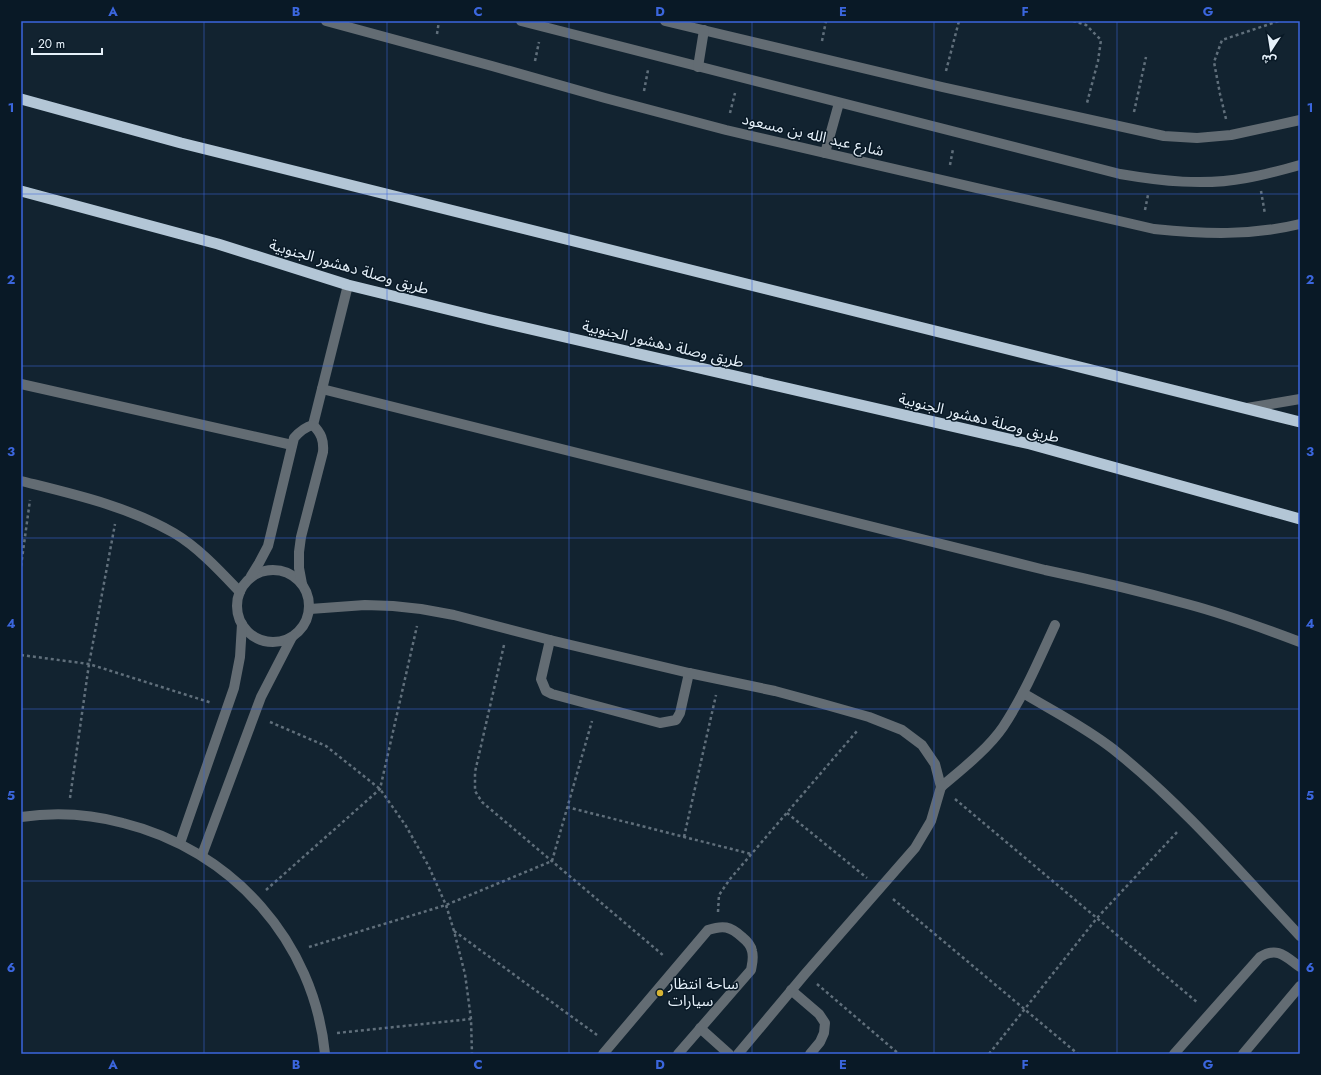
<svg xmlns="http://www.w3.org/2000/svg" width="1321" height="1075" font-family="Jost,'Noto Sans Arabic',sans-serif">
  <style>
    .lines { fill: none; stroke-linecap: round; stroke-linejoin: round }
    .path { stroke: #606f7b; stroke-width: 2.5; stroke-dasharray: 3 3; stroke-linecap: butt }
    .service { stroke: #636c73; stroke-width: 10 }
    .minor { stroke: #636c73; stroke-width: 10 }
    .trunk { stroke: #b3c6d6; stroke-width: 11 }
    .grid { fill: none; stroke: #3b66dd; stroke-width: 1; stroke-opacity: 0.55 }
    .poi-dot { fill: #d7b434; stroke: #091926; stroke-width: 1.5 }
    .labels { text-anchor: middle; stroke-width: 3; stroke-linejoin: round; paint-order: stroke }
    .street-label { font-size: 15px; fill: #e6f1fa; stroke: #091926 }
    .poi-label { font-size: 15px; fill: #e6f1fa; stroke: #091926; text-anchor: start }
    .neatline { fill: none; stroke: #3b66dd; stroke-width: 1.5 }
    .grid-label { font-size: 13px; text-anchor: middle; font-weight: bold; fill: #3b66dd }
  </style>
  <rect width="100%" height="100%" fill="#122330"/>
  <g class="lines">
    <g class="path">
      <path d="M1073,21L1086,25L1101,40L1098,61L1087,103"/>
      <path d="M437,34L439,21"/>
      <path d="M822,41L826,21"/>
      <path d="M535,61L539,42"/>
      <path d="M946,71L959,21"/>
      <path d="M644,91L648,70"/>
      <path d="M1134,112L1146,57"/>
      <path d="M730,113L735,93"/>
      <path d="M1226,119L1220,94L1214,62L1222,40L1279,21"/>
      <path d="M950,165L953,149"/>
      <path d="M1261,191L1265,214"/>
      <path d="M1145,210L1148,195"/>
      <path d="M21,566L30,500"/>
      <path d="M504,645L475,772V791L482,802L664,956"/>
      <path d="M21,655L89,664L212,703"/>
      <path d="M270,722L326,746L380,789L406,826L428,865L446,905L454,931L465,974L471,1019L472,1054"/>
      <path d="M70,798L89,664L115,524"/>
      <path d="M955,799L1198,1003"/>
      <path d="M567,807L751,854"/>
      <path d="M787,813L867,878"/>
      <path d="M684,837L716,695"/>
      <path d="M266,890L380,789L417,626"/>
      <path d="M893,899L1078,1054"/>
      <path d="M718,912L719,895L730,879L857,731"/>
      <path d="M454,931L597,1035"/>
      <path d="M309,947L446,905L552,861L592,721"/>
      <path d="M817,984L899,1054"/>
      <path d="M337,1033L471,1019"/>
      <path d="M989,1054L1097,918L1179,830"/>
    </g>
    <g class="service">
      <path d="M550,640L541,679L546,691L552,694L660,723L676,720L680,713L689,673"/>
      <path d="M791,990L819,1014L825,1023L824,1033L820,1042L810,1054"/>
      <path d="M700,1028L729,1054"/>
      <path d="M603,1054L708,930C723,925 730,926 742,937C747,941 751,945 752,951C754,958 752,964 751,970L678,1054"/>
      <path d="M1174,1054L1260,957C1278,946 1286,957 1300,967"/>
    </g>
    <g class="minor">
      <path d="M326,21L492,66L605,98L726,130L1154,229C1204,234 1251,236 1300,224"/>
      <path d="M521,21L1120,174C1161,181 1204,186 1246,178C1264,175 1282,170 1300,165"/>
      <path d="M665,21L942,87L1164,136L1197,138L1231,135L1300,120"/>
      <path d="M698,67L704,30"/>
      <path d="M825,153L839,103"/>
      <path d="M21,384L292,445"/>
      <path d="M322,389L1045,570C1093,580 1140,591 1187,604C1225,614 1263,628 1300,642"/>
      <path d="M1247,408L1300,399"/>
      <path d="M313,425L348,285"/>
      <path d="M21,481C73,494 127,506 174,533C199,548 220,571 240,592"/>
      <circle cx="273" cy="606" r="36"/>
      <path d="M251,576L259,563L268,546L294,438C300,431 305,427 313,425"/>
      <path d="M302,584L299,568V552L301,537L323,452C324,440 321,433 313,425"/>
      <path d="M310,609L365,605L393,606L421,609L454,615L550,640L689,673L775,691L823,704L869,717L902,730L922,745L935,764L941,787L931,821L915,848L805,974L738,1054"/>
      <path d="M1023,693C1053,711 1085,727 1113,749C1182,804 1240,872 1300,936"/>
      <path d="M941,787C961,770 988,749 1003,727C1024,695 1039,660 1055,625"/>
      <path d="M21,817C55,812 90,814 123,823C232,850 314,941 325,1054"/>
      <path d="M180,843L234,688L240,657L242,624"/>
      <path d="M202,855L261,697L292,637"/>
      <path d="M1243,1054L1300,986"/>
    </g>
    <g class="trunk">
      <path d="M21,99L181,143L1300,422"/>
      <path d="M21,191L218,244L348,285L487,319L1030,444L1300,519"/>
    </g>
  </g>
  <path class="grid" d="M204,21V1054M387,21V1054M569,21V1054M752,21V1054M934,21V1054M1117,21V1054M21,194H1300M21,366H1300M21,538H1300M21,709H1300M21,881H1300"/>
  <circle class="poi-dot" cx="660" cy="993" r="4"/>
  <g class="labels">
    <g class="street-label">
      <text transform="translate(813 135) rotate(13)" y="5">شارع عبد الله بن مسعود</text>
      <text transform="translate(349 267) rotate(16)" y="5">طريق وصلة دهشور الجنوبية</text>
      <text transform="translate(663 344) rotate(13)" y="5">طريق وصلة دهشور الجنوبية</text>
      <text transform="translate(979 418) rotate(14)" y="5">طريق وصلة دهشور الجنوبية</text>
    </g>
    <g class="poi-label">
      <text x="668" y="989">ساحة انتظار<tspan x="668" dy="17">سيارات</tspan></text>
    </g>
  </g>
  <rect width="1321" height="1075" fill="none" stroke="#091926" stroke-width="44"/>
  <g transform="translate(1271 50) rotate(192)" stroke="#091926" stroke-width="3" paint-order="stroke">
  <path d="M0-3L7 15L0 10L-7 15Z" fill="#e6f1fa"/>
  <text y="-6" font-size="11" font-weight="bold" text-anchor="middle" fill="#e6f1fa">ش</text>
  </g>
  <path d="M32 48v6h70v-6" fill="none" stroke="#e6f1fa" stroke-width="2"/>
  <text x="38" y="48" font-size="12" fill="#e6f1fa" stroke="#091926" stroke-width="3" paint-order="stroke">20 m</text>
  <rect x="22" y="22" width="1277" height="1031" class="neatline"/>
  <g class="grid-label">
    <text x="113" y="16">A</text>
    <text x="296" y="16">B</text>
    <text x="478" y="16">C</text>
    <text x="660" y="16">D</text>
    <text x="843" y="16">E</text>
    <text x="1025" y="16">F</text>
    <text x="1208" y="16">G</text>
    <text x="11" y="112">1</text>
    <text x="1310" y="112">1</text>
    <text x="11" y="284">2</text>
    <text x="1310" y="284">2</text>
    <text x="11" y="456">3</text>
    <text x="1310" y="456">3</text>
    <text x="11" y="628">4</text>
    <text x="1310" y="628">4</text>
    <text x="11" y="800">5</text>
    <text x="1310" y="800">5</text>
    <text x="11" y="972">6</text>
    <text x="1310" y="972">6</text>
    <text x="113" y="1069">A</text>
    <text x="296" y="1069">B</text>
    <text x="478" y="1069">C</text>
    <text x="660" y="1069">D</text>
    <text x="843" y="1069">E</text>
    <text x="1025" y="1069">F</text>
    <text x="1208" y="1069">G</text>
  </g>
</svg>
